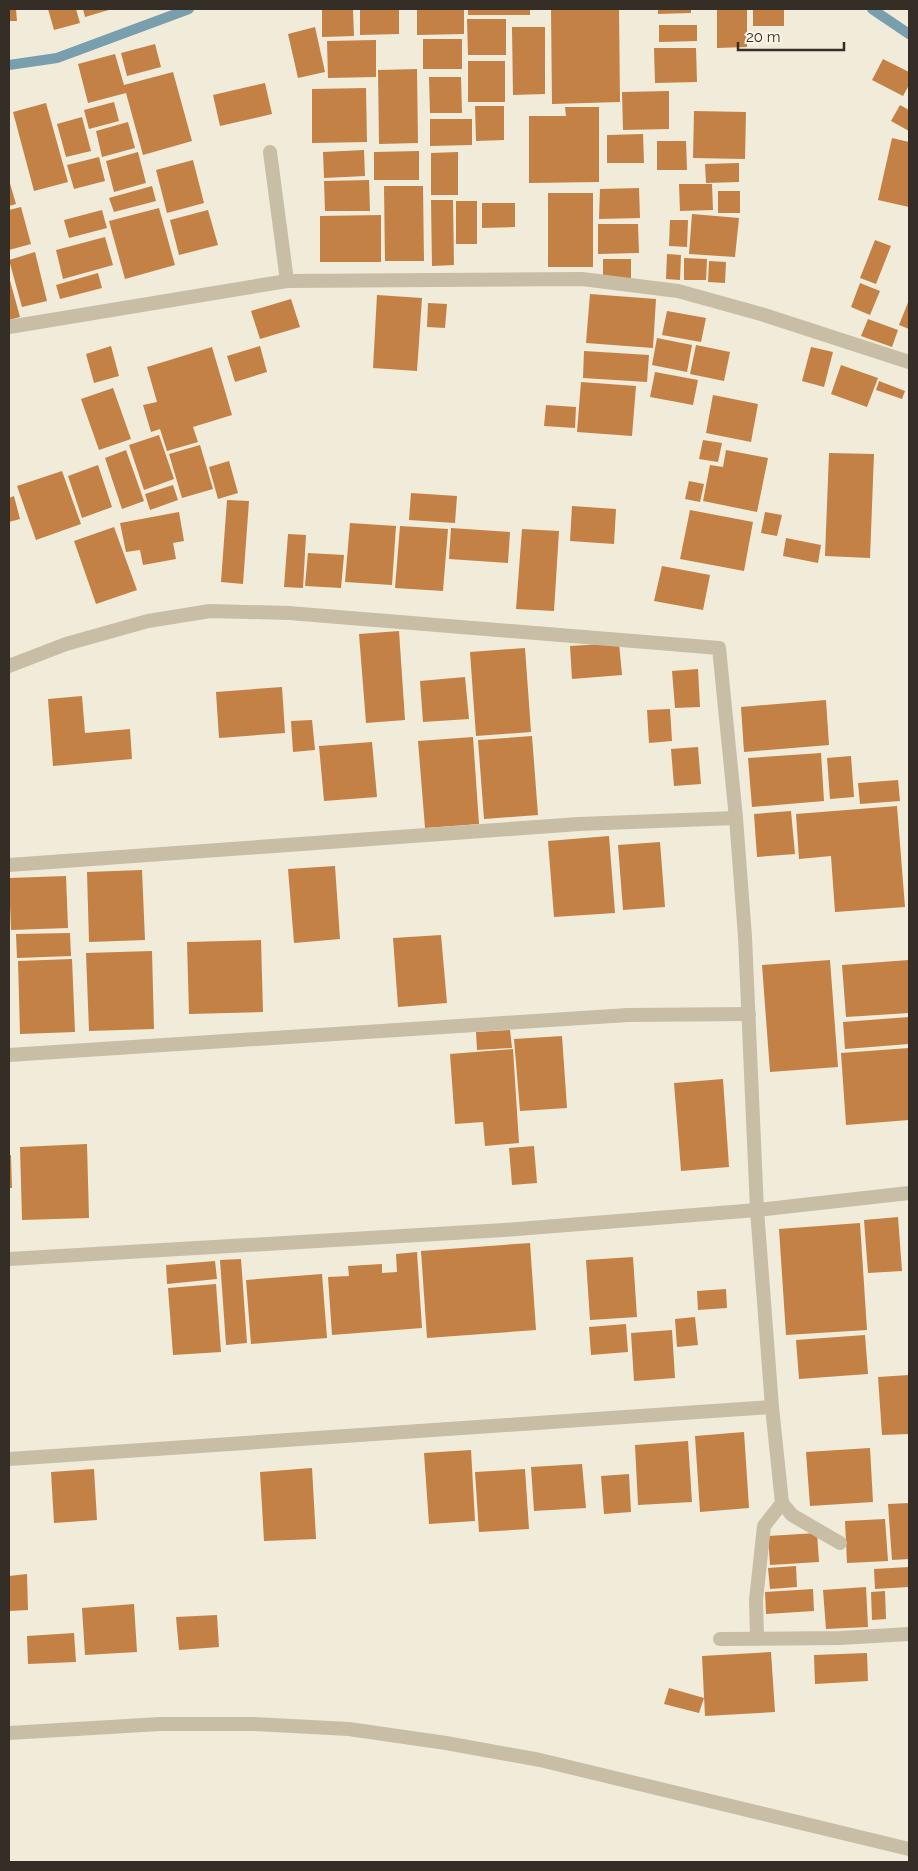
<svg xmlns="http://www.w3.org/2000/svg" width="918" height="1871" font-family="Raleway,sans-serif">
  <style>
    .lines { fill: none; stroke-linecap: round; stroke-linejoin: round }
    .stream { stroke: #799ead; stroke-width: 10 }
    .building { fill: #c38145 }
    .minor { stroke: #c8bea6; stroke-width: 14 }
    .tertiary { stroke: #c8bea6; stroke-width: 14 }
  </style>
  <rect width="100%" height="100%" fill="#f1ebda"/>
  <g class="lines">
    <g class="stream">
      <path d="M872,9L909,34"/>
      <path d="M9,65L57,58L189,9"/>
    </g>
  </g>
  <g class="building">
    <path d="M9,9H16L17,21H9Z"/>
    <path d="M48,9H76L80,23L54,30Z"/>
    <path d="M83,9H112L85,17Z"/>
    <path d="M322,9H353L354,36L322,37Z"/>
    <path d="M360,9H399V34L360,35Z"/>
    <path d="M417,9H464V34L417,35Z"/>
    <rect x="468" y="9" width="62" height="6"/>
    <path d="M551,9H619L620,102L552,104Z"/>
    <path d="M658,9H691V13L658,14Z"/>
    <path d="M717,9H747V47L717,48Z"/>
    <rect x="753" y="9" width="31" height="17"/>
    <path d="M467,19H506V55H468Z"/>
    <path d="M659,25H697V41L659,42Z"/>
    <path d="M315,27L325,72L298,78L288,34Z"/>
    <path d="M512,27H545V94L513,95Z"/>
    <rect x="423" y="39" width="39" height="30"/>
    <path d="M376,40V77L328,78L327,41Z"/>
    <path d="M155,44L161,67L127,76L121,53Z"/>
    <path d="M654,48H696L697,82L655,83Z"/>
    <path d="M115,54L124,85L173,72L192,141L143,155L126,93L88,103L78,64Z"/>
    <path d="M883,59L909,72V85L903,96L872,80Z"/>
    <rect x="468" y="61" width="37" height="41"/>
    <path d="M417,69L418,143L379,144L378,70Z"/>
    <path d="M429,77H461L462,113H430Z"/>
    <path d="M265,83L272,114L220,126L213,95Z"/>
    <path d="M366,88L367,142L312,143V89Z"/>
    <path d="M669,91V129L623,130L622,92Z"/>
    <path d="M114,102L119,121L89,129L84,110Z"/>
    <path d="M46,103L68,182L34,191L13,112Z"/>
    <path d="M900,105L909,110V131L891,121Z"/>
    <path d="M475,106H504V140L476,141Z"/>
    <path d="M565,107H599V182L529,183V116H566Z"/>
    <path d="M694,111L746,112L745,159L693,158Z"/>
    <path d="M82,117L91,151L66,157L57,124Z"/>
    <path d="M430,119H472V145L430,146Z"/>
    <path d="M128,122L135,148L102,157L96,131Z"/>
    <path d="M643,134L644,163H607V135Z"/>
    <path d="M892,138L909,142V207L878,200Z"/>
    <path d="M657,141H686L687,170H657Z"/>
    <path d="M364,150L365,176L324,178L323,152Z"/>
    <path d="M419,151V180H374V152Z"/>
    <path d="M138,152L146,183L114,192L106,161Z"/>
    <path d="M458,152V195H431V153Z"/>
    <path d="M99,157L105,181L74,189L67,165Z"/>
    <path d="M193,160L204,203L167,213L156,170Z"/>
    <path d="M739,163V182L706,183L705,164Z"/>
    <path d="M9,180L16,204L9,206Z"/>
    <path d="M369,180L370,211H325L324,181Z"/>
    <path d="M679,184H712L713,210L680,211Z"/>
    <path d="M152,186L156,201L114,212L109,198Z"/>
    <path d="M384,186H423L424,261H385Z"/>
    <path d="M639,188L640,218L599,219L600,189Z"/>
    <rect x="718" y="191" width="22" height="22"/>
    <rect x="548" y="193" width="45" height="74"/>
    <path d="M431,200H453L454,265L432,266Z"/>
    <rect x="456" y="201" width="21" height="43"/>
    <path d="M482,203H515V227L482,228Z"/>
    <path d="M21,207L31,244L9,250V210Z"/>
    <path d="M159,208L175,265L125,279L109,221Z"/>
    <path d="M102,210L107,228L69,238L64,220Z"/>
    <path d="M208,210L218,245L179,255L170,220Z"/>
    <path d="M692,214L739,218L735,257L689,254Z"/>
    <path d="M381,215V262H320V216Z"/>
    <path d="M670,220H688L687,247L669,246Z"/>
    <path d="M598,224H638L639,253L598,254Z"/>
    <path d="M105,237L113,265L63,279L56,250Z"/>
    <path d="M875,240L891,246L876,284L860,278Z"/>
    <path d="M35,252L47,301L22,307L9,260Z"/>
    <path d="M667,254L681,255L680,280L666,279Z"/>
    <path d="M684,258L707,259L706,280H684Z"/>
    <path d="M603,259H631V278L603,279Z"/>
    <path d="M709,261L726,262L725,283L708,282Z"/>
    <path d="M98,273L102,288L60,299L56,285Z"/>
    <path d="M9,277L20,317L9,320Z"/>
    <path d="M860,283L880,291L870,315L851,307Z"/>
    <path d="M590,294L656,299L653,348L586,343Z"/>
    <path d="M377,295L422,298L417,371L373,368Z"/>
    <path d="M291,299L300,327L260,339L251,311Z"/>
    <path d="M909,300V329L899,325Z"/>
    <path d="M428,303L447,304L445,328L427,327Z"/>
    <path d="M667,311L706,318L701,342L662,335Z"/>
    <path d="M868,319L898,330L892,347L861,336Z"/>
    <path d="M657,338L692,345L687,372L652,365Z"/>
    <path d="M696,345L730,352L724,381L690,374Z"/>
    <path d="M111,346L119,376L94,383L86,354Z"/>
    <path d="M260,346L267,372L235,382L227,356Z"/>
    <path d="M212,347L232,415L193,427L198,442L167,451L160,429L151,432L143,405L157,402L147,367Z"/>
    <path d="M811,347L833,352L824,387L802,381Z"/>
    <path d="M584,351L649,355L647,382L583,378Z"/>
    <path d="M841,365L878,378L867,407L831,394Z"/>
    <path d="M655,372L698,380L693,405L650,397Z"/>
    <path d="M879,381L905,391L902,399L876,390Z"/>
    <path d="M581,382L636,386L632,436L577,432Z"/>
    <path d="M113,388L131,439L99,450L81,399Z"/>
    <path d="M713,395L758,404L751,442L706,433Z"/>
    <path d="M546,405L576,407L575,428L544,426Z"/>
    <path d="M159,435L174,479L144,490L129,445Z"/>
    <path d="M703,440L722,443L718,462L699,459Z"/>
    <path d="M200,445L213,489L182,498L169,454Z"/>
    <path d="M126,450L144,501L122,509L105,458Z"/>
    <path d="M726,450L768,458L757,512L703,501L710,465L723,467Z"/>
    <path d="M829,453L874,454L870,558L825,556Z"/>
    <path d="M229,461L238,493L218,499L209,467Z"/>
    <path d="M98,465L112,507L82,518L68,476Z"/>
    <path d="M62,471L81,524L36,540L17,486Z"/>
    <path d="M689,481L704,484L700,502L685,499Z"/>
    <path d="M173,485L178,500L150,510L145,494Z"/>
    <path d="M411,493L457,496L455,523L409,520Z"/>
    <path d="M14,496L20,519L9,522V498Z"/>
    <path d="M227,500L249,501L243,584L221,582Z"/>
    <path d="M572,506L616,509L614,544L570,541Z"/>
    <path d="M690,510L753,522L744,571L680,559Z"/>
    <path d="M179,512L184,541L173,543L176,559L143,565L140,550L126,552L120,523Z"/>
    <path d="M765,512L782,515L777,536L761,533Z"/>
    <path d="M350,523L396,526L392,585L345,582Z"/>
    <path d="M400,526L448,529L443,591L395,588Z"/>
    <path d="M114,527L137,590L96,604L74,541Z"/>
    <path d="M451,528L510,532L508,563L449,559Z"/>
    <path d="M522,529L559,531L554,611L516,609Z"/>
    <path d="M288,534L306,535L303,588L284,587Z"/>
    <path d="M786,538L821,545L818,563L783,556Z"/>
    <path d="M308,553L344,555L341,588L305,586Z"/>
    <path d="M662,566L710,575L703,610L654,601Z"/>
    <path d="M399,631L405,720L366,723L359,634Z"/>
    <path d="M619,643L622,675L572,679L570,646Z"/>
    <path d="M525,648L531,732L476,736L470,652Z"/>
    <path d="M698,669L700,707L675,708L672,671Z"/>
    <path d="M465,677L469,719L423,722L420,681Z"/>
    <path d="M282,687L285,733L219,738L216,692Z"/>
    <path d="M82,696L85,733L130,729L132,759L53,766L48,699Z"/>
    <path d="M826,700L829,745L744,752L741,707Z"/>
    <path d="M670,709L672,741L649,743L647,710Z"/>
    <path d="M312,720L315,750L293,752L291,721Z"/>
    <path d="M532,736L538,815L484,819L478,740Z"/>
    <path d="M473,737L479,824L425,828L418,741Z"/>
    <path d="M372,742L377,797L324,801L319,746Z"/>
    <path d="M698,747L701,784L674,786L671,749Z"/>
    <path d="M821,753L824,801L752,807L748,758Z"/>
    <path d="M851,756L854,797L830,799L827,758Z"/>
    <path d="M898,780L900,801L860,804L858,783Z"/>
    <path d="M897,806L905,907L835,912L831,856L799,859L796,814Z"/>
    <path d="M791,811L795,854L757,857L754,814Z"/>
    <path d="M609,836L615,913L554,917L548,841Z"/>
    <path d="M660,842L665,907L623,910L618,845Z"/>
    <path d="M335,866L340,939L294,943L288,869Z"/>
    <path d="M142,870L145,940L89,942L87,872Z"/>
    <path d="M66,876L68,928L11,930L9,878Z"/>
    <path d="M70,933L71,956L17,958L16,934Z"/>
    <path d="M441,935L447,1003L398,1007L393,938Z"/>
    <path d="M261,940L263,1012L189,1014L187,942Z"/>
    <path d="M152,951L154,1029L89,1031L86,953Z"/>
    <path d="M72,959L75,1032L20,1034L18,961Z"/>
    <path d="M830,960L838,1067L770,1072L762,965Z"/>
    <path d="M909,960V1013L846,1017L842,965Z"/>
    <path d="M909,1017V1044L845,1049L843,1022Z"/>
    <path d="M510,1030L512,1048L477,1050L476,1032Z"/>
    <path d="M562,1036L567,1108L520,1111L514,1039Z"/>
    <path d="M909,1048V1120L846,1125L841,1053Z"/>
    <path d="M513,1049L519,1143L485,1146L483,1122L455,1124L450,1054Z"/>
    <path d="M723,1079L729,1167L681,1171L674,1083Z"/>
    <path d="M87,1144L89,1218L22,1220L20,1147Z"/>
    <path d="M534,1146L537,1183L512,1185L509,1148Z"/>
    <path d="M9,1155H11L12,1188H9Z"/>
    <path d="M898,1217L902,1271L868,1273L864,1220Z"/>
    <path d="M860,1223L867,1330L786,1335L779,1229Z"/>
    <path d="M530,1243L536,1330L427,1338L421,1251Z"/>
    <path d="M417,1252L422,1328L332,1335L328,1277L349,1276L348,1266L382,1264V1273L397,1272L396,1254Z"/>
    <path d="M633,1257L637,1317L590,1320L586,1260Z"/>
    <path d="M241,1259L247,1343L226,1345L220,1260Z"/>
    <path d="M215,1261L217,1279L167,1284L166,1265Z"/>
    <path d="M322,1274L327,1338L251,1344L246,1280Z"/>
    <path d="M216,1284L221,1352L173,1355L168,1288Z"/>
    <path d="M726,1289L727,1308L698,1310L697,1291Z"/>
    <path d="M695,1317L698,1345L677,1347L675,1319Z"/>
    <path d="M626,1324L628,1352L591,1355L589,1327Z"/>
    <path d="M672,1330L675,1378L634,1381L631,1333Z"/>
    <path d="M865,1335L868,1374L799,1379L796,1340Z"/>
    <path d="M909,1375V1434L882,1435L878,1377Z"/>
    <path d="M744,1432L749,1508L700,1512L695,1436Z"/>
    <path d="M688,1441L692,1502L638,1505L635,1445Z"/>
    <path d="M870,1448L873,1502L810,1506L806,1452Z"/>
    <path d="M471,1450L475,1521L429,1524L424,1453Z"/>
    <path d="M582,1464L586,1508L534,1511L531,1467Z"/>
    <path d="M312,1468L316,1539L264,1541L260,1472Z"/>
    <path d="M94,1469L97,1520L54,1523L51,1472Z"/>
    <path d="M525,1469L529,1529L479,1532L475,1472Z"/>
    <path d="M629,1474L631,1512L604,1514L601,1476Z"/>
    <path d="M909,1503V1559L892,1560L888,1504Z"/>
    <path d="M885,1519L888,1561L847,1563L845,1521Z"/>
    <path d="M817,1533L819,1562L770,1565L768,1536Z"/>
    <path d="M796,1566L797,1587L770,1589L768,1568Z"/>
    <path d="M909,1567V1587L875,1589L874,1569Z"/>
    <path d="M27,1574L28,1610L9,1611V1576Z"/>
    <path d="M866,1587L868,1627L826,1629L823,1590Z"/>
    <path d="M813,1589L814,1611L766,1614L765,1592Z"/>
    <path d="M885,1591L886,1619L872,1620L871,1592Z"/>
    <path d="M134,1604L137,1652L85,1655L82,1608Z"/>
    <path d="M217,1615L219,1647L179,1650L176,1617Z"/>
    <path d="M74,1633L76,1662L28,1664L27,1636Z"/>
    <path d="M771,1652L775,1712L705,1716L702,1656Z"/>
    <path d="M867,1653L868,1681L815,1684L814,1655Z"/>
    <path d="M669,1688L704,1698L699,1713L664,1704Z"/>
  </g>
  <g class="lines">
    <g class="minor">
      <path d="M270,152L287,281"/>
      <path d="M9,327L287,281L582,279L678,291L761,314L909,362"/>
      <path d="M9,666L66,644L148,621L210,611L289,613L719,648L736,818L745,937L757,1210L772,1407L782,1503L792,1515L840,1543"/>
      <path d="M9,865L579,824L736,818"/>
      <path d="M9,1055L628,1015L749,1014"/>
      <path d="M9,1259L504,1230L757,1210L909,1193"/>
      <path d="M9,1459L772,1407"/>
      <path d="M757,1638L756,1600L764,1526L782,1503"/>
      <path d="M720,1639L840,1638L909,1634"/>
    </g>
    <path class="tertiary" d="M9,1733L160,1724H253L349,1729L446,1743L540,1760L909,1849"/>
  </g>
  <rect width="918" height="1871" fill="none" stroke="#342e27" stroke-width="20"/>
  <path d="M738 42v8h106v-8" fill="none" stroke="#342e27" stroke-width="2.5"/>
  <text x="746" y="42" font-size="15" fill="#342e27" stroke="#f9f4e6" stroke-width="4" paint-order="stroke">20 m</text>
</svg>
